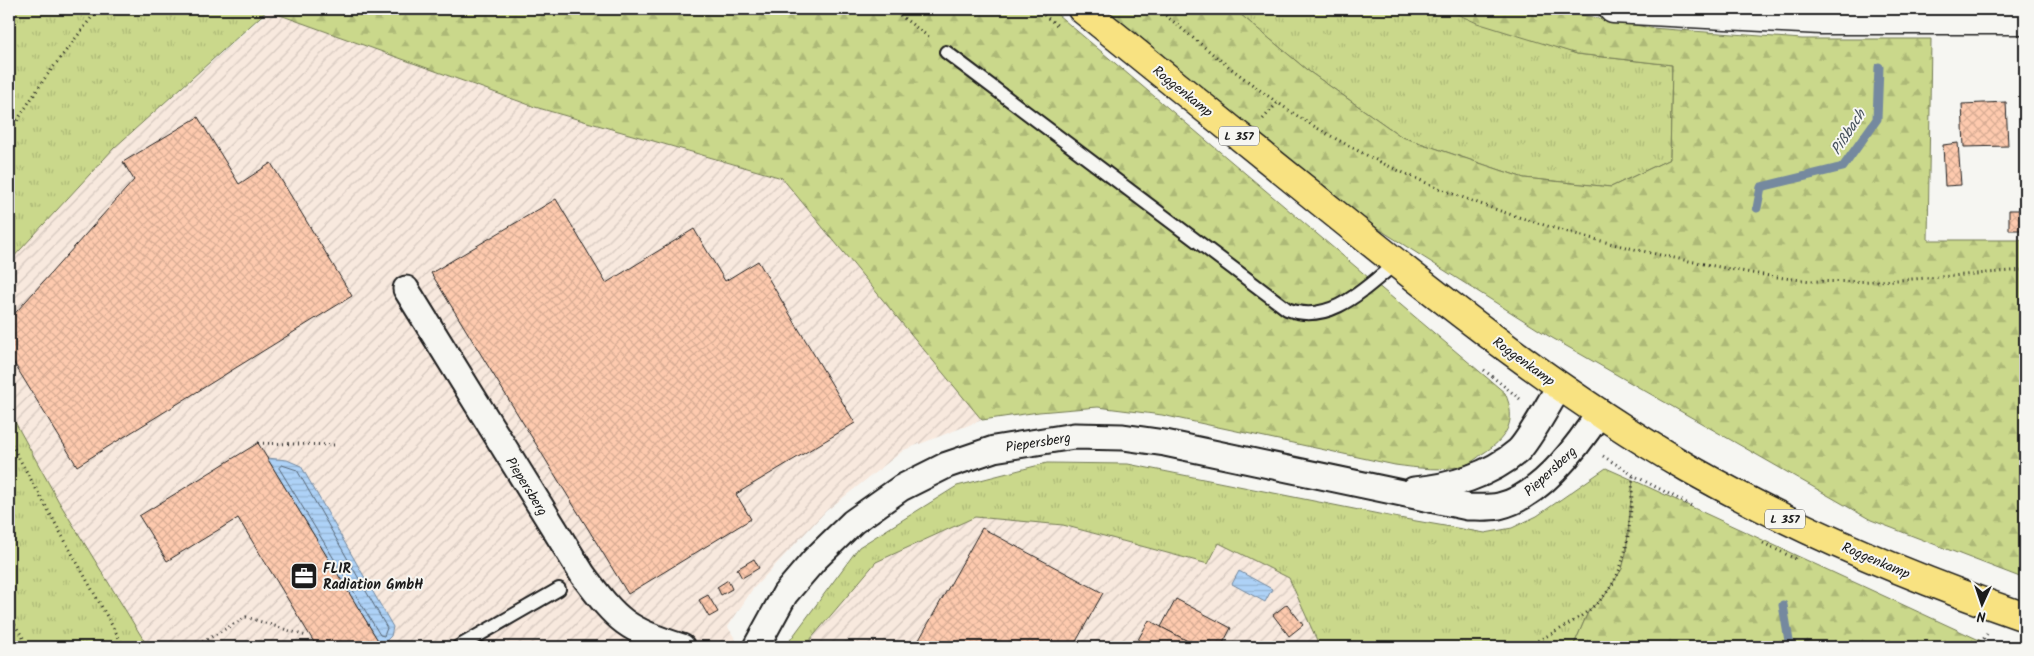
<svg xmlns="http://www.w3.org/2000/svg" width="2034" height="656" font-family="Kalam,sans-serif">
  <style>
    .industrial { fill: url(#industrial-furrows) }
    .grass { fill: url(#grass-tufts); stroke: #737a54 }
    .forest { fill: url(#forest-firs); stroke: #737a54 }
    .water { fill: url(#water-rules); stroke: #74899f }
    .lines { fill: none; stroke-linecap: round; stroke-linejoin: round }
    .shore { stroke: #566574; stroke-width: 1 }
    .stream { stroke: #74899f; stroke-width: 9 }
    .building { fill: url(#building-cross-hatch); stroke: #1c1c1c }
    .lane-casing { stroke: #1c1c1c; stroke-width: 16 }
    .street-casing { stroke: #1c1c1c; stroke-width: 29 }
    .secondary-casing { stroke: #1c1c1c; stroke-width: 31 }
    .primary-casing { stroke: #1c1c1c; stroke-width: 31 }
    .path { stroke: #1c1c1c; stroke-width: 3; stroke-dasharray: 1 4; stroke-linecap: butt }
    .lane { stroke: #f6f6f2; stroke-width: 12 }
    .street { stroke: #f6f6f2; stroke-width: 25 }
    .secondary { stroke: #f6f6f2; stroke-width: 28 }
    .primary { stroke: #f8e281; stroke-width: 28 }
    .labels { text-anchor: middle; stroke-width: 4; stroke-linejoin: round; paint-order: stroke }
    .shield { fill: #f6f6f2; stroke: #5d5d5c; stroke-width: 1 }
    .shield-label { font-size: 12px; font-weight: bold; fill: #1c1c1c }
    .street-label { font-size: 14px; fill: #1c1c1c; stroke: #f6f6f2 }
    .poi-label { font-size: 14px; font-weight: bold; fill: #1c1c1c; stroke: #f6f6f2; text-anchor: start }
    .water-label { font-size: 15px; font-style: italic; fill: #48535e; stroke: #f6f6f2 }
  </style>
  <defs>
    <pattern id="industrial-furrows" width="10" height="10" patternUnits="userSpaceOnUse" patternTransform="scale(1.25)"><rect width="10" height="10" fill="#f8e9de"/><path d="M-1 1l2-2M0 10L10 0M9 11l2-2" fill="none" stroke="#d4c7be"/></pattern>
    <pattern id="grass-tufts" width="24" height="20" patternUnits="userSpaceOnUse" patternTransform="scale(1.25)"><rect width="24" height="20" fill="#cad88b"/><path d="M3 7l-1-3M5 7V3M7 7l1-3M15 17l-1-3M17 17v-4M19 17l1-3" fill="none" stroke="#adb977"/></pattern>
    <pattern id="forest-firs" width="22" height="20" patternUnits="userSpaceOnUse" patternTransform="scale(1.25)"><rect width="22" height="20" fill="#cad88b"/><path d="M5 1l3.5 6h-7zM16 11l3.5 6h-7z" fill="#adb977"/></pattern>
    <pattern id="water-rules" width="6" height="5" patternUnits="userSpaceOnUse" patternTransform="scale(1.25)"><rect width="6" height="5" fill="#aed2f7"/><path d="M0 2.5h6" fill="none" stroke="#95b4d3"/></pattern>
    <pattern id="building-cross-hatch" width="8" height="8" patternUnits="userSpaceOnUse" patternTransform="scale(1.25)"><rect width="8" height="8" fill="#fecaae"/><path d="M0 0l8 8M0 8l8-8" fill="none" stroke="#d9ad95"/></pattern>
  </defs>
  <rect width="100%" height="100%" fill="#f6f6f2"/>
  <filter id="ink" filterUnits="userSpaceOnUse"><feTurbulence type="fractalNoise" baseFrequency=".02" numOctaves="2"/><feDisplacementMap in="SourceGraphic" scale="10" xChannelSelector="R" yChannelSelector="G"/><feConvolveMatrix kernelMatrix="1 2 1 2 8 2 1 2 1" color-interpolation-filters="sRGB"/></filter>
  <g filter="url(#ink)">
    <g class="industrial">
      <path d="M269,11L535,107L782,178L982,420L904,450L826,511L752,590L728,627L740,647H148L59,502L9,411V262L114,148Z"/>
      <path d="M975,517L1063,525L1208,564L1219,543L1289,578L1320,647H804L876,562Z"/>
    </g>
    <g class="grass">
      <path d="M9,9H269L114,148L9,262Z"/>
      <path d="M1234,9H1447L1577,54L1672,65L1670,159L1611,187L1524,178L1402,137L1307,70Z"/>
      <path d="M9,411L59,502L148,647H17L9,635Z"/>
      <path d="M1047,463L1128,464L1399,518L1485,533L1512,528L1537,516L1606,468L1633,480L1626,554L1622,569L1604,597L1589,610L1573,647H1320L1289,578L1219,543L1208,564L1063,525L975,517L876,562L804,647H785L859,547L957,486Z"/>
    </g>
    <g class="forest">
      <path d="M270,9H1051L1505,393C1518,422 1506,439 1482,454C1477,458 1471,463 1465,465C1443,472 1418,468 1395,465L1162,415L1098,407L1039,412L982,420L782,178L535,107L269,11Z"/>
      <path d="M1106,9H1234L1307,70L1402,137L1524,178L1611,187L1670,159L1672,65L1577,54L1477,23L1446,9H1550L1651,28L1802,39H1931L1928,240H2025V579L1871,520L1547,335L1358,216Z"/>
      <path d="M1633,480L1990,645L1997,647H1809L1802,645V647H1573L1589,610L1604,597L1622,569L1626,554Z"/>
    </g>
    <g class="water">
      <path d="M267,458L287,460L301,466L393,627L391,636L381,646Z"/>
      <path d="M1239,571L1272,589L1265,602L1232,584Z"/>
    </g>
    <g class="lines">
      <path class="shore" d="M282,465L297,470L387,628L384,636L380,635L279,468Z"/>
      <g class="stream">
        <path d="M1757,208L1761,187L1843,167L1877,119L1879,67"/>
        <path d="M1783,605L1790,647"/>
      </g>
    </g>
    <g class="building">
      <path d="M2006,102L2008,146L1964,147L1962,104Z"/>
      <path d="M198,117L239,184L271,163L352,296L77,466L9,355V320L134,180L123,162Z"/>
      <path d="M1958,143L1961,185L1945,186L1943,145Z"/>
      <path d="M556,199L606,283L694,229L725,281L758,261L855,423L736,494L751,519L628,594L431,273Z"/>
      <path d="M2009,210H2025L2024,230H2009Z"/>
      <path d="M258,443L267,458L382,647H317L238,518L167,561L139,516Z"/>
      <path d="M982,528L1103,593L1073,647H915Z"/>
      <path d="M754,559L759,568L742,578L737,569Z"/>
      <path d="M728,580L732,589L721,595L717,587Z"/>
      <path d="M708,595L718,612L709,617L699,600Z"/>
      <path d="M1176,599L1231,628L1221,647H1199L1161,627Z"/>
      <path d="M1287,604L1303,625L1289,636L1273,615Z"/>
      <path d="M1149,620L1161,627L1199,647H1134Z"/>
    </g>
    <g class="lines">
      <g class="lane-casing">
        <g id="lane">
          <path d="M946,52L1287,309C1330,326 1365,288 1396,263"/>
          <path d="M458,647L559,589"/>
        </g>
      </g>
      <g class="street-casing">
        <g id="street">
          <path d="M406,289L583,575C618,622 626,629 682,647"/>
          <path d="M1414,490C1450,487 1490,475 1518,451C1529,441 1550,401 1560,386"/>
          <path d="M756,647L785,594L815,559L853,522L901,488L947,465L994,449L1074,436L1123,437L1165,443L1468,507C1478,507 1489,508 1499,506C1540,497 1578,446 1600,412"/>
        </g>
      </g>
      <g class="secondary-casing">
        <path id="secondary" d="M1613,9L1821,20H2025"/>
      </g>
      <g class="primary-casing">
        <path id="primary" d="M1082,9C1169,79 1256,150 1343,220C1453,309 1565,397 1688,468C1796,529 1909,577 2025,617"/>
      </g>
      <g class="path">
        <path d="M892,9L930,38"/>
        <path d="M1036,9L1057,25"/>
        <path d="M1158,9C1216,57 1273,105 1340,141C1446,200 1570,237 1689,261C1730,269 1772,278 1814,281C1885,284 1955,275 2025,270"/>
        <path d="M1263,119L1277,103"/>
        <path d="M9,133L45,78L98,9"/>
        <path d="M1484,370L1520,399"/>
        <path d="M9,440L124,647"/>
        <path d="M258,443L337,445"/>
        <path d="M1603,456L1633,475L1694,507"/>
        <path d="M1763,543L1798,560"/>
        <path d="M9,616L29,647"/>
        <path d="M194,647L246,617L306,636"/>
        <path d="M1524,647C1621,603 1628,578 1633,475"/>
        <path d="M1978,647L1987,634"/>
      </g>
      <use href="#lane" class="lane"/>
      <use href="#street" class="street"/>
      <use href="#secondary" class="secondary"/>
      <use href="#primary" class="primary"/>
    </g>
  </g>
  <defs>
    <g id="office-square" transform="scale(1.4375)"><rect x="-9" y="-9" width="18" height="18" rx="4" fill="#1c1c1c" stroke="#f6f6f2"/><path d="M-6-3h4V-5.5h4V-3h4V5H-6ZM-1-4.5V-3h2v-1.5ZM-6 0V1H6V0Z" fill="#fff"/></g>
  </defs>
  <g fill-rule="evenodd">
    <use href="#office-square" x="304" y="576"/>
  </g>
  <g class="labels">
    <g class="shield">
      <rect x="1219" y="126.5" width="40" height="19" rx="4"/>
      <rect x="1765" y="509.5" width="40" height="19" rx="4"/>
    </g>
    <g class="shield-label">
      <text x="1239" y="140">L 357</text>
      <text x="1785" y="523">L 357</text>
    </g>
    <g class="street-label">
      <text transform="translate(1183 91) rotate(39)" y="5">Roggenkamp</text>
      <text transform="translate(1524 361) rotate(36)" y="5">Roggenkamp</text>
      <text transform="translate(1038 442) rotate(-9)" y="5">Piepersberg</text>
      <text transform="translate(1550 471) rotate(-43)" y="5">Piepersberg</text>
      <text transform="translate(527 486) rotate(58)" y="5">Piepersberg</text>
      <text transform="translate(1876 560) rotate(23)" y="5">Roggenkamp</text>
    </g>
    <g class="poi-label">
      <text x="323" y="573">FLIR<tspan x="323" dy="16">Radiation GmbH</tspan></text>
    </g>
    <g class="water-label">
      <text transform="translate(1848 132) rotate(-57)" y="5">Pißbach</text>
    </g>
  </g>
  <rect width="2034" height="656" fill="none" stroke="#f6f6f2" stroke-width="30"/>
  <rect x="15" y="15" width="2004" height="626" fill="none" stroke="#1c1c1c" stroke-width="2" filter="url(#ink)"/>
  <g transform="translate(1982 604) rotate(183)" stroke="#f6f6f2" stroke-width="4" paint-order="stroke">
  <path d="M0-4L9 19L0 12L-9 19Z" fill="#1c1c1c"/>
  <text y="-8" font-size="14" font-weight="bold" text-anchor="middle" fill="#1c1c1c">N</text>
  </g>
</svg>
